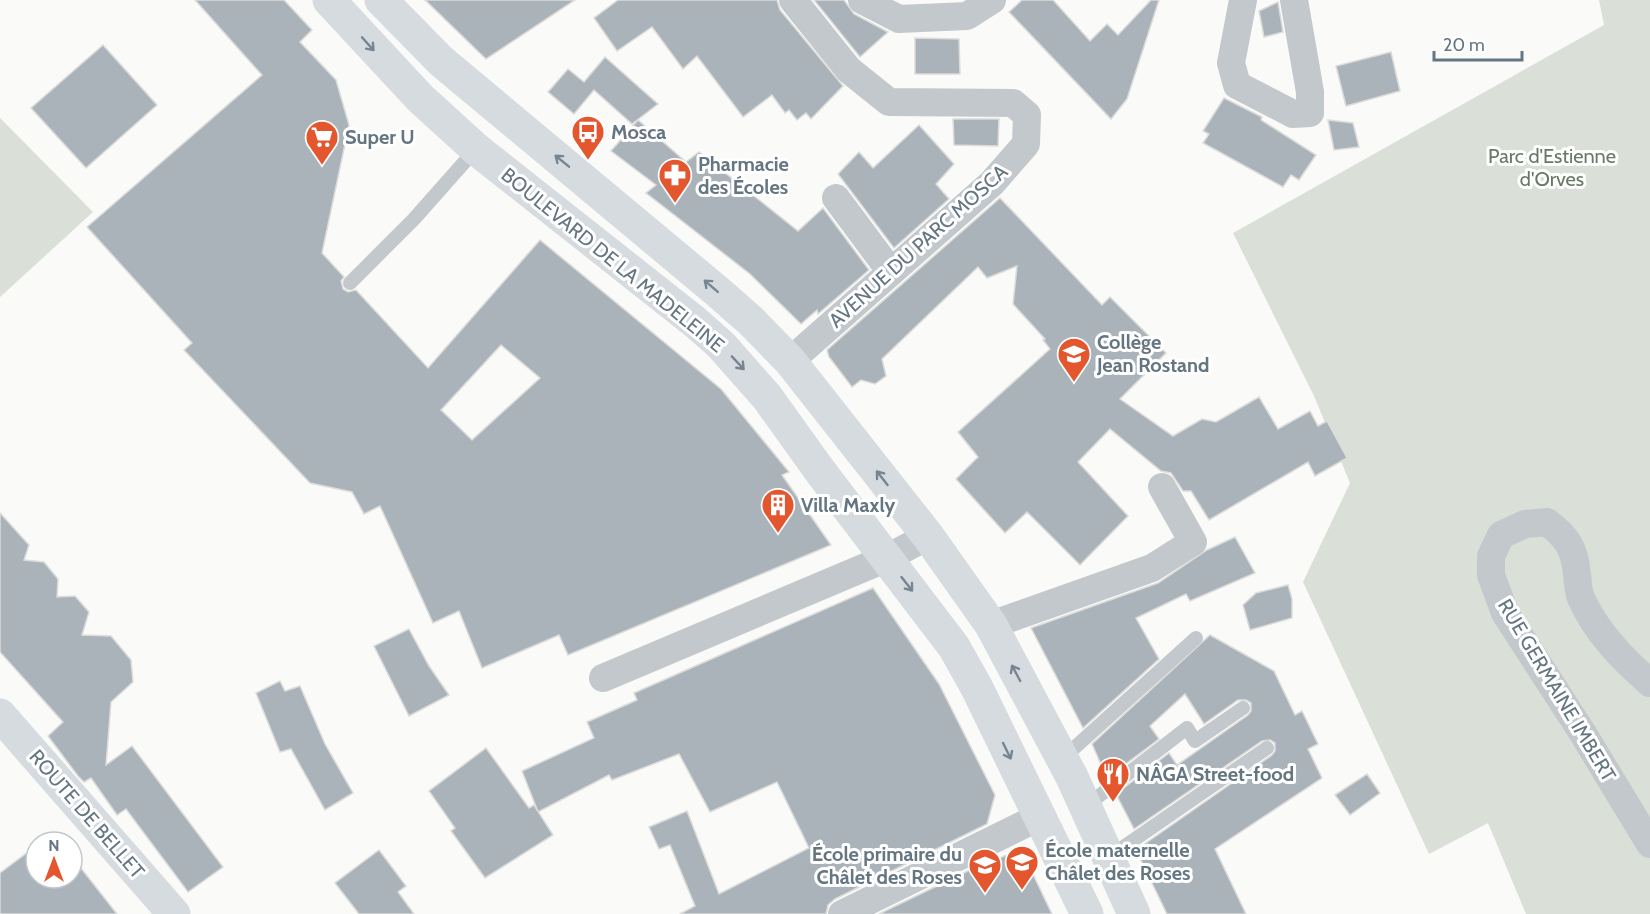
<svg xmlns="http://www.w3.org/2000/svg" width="1650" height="914" font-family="Cabin,sans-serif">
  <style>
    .green { fill: #dadfd7 }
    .building { fill: #aab3b9; stroke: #dcdcda; stroke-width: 1.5; fill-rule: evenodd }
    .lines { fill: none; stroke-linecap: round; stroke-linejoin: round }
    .lane { stroke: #c3c8cc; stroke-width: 14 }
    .street { stroke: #c3c8cc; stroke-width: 28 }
    .secondary { stroke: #d6dbdf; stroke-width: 33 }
    .oneway { stroke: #768591 }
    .labels { text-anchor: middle; stroke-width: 6; stroke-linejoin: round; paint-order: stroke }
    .poi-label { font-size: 20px; font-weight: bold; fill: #657683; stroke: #fff; text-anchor: start }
    .park-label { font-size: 20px; fill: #687a64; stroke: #fff }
    .street-label { font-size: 20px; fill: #657683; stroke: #fff }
  </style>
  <rect width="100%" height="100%" fill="#fafaf8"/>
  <g class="green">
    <path d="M1599,0H1650V914H1526L1488,823L1429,854L1303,582L1350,483L1314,396L1233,233L1604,25Z"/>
    <path d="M0,118L93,212L0,297Z"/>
  </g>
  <g class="building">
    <path d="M195,0H284L312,30L300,42L336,80L349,125L322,253L344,277L341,281L343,289L348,292L356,290L428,368L540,240L721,389L789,472L782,475L831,545L568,655L559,635L482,668L459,611L433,623L380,506L364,514L352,492L310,483L184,350L192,343L87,227L262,75ZM501,345L540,378L472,440L441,410Z"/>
    <path d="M425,0H575L486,59Z"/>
    <path d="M618,0H777L780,10L843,86L811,119L806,113L797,120L789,110L785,113L772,95L743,117L697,56L683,69L652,27L617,51L594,18Z"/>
    <path d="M814,0H844L854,14L888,32L860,57Z"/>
    <path d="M1022,0H1053L1090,41L1107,24L1118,35L1151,0H1159L1127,99L1111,119L1009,12Z"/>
    <path d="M1278,2L1283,32L1264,37L1259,11Z"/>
    <path d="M915,38L959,39L960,74H915Z"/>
    <path d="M103,45L157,105L86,168L31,108Z"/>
    <path d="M1391,52L1400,91L1346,106L1336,66Z"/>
    <path d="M605,57L658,104L632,124L594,90L574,114L548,92L568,69L584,82Z"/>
    <path d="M1224,98L1262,117L1261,120L1316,155L1299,180L1291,175L1283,187L1203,143L1209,134L1203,131Z"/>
    <path d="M953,119H999L998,146L954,145Z"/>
    <path d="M638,120L686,162L699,152L798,231L823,208L869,270L818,314L817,310L801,324L750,274L646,193L656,185L611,151Z"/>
    <path d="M1328,120L1353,123L1359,147L1334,150Z"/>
    <path d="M919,125L954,164L936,184L949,199L894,248L838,174L859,152L873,168Z"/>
    <path d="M1000,198L1102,305L1110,297L1166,353L1120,399L1173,436L1202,419L1216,422L1259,397L1278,429L1310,411L1318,426L1327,421L1347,458L1315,476L1308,462L1209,520L1191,491H1183L1171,473L1161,471L1110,429L1078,462L1128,516L1080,565L1027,512L1005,533L956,479L978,457L958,432L1050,349L1043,340L1045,339L1013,304L1017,266L987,278L978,267L882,359L886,376L875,384L861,380L852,387L829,357L827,350Z"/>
    <path d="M0,513L29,545L24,560L44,562L58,579L57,597L75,596L89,612L82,635L111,636L131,660L133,682L111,702L106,765L132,746L223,867L188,892L126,809L117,815L91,778L84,782L78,776L48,736L63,722L0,652Z"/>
    <path d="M1235,537L1255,573L1190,601L1186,594L1136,618L1159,659L1083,728L1031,628L1158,583L1207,550Z"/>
    <path d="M1288,585L1292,599V618L1250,630L1243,605L1256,593Z"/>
    <path d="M873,588L939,684L995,795L987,824L835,899L828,905L826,914H680L695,906L670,845L659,849L649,827L687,811L719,894L809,848L777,782L710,812L679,754L612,780L609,775L538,812L522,771L594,738L587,722L637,700L634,693Z"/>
    <path d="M409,629L429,666L449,695L409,716L374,646Z"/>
    <path d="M1210,635L1274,671L1295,715L1302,711L1318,744L1308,749L1322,778L1215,849L1246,914H1167L1136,850L1272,755L1275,751V743L1270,740L1262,741L1134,829L1116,794L1169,753L1177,765L1248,715L1251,711V703L1246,700H1238L1204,724L1185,694L1150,726L1159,739L1107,778L1092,744Z"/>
    <path d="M280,681L285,691L300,686L325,744L353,793L325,810L291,749L280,752L256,693Z"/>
    <path d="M486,748L529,808L534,805L553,835L485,878L451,831L455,828L429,791Z"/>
    <path d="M1367,774L1380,793L1350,815L1335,795Z"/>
    <path d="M36,846V878H72V867L77,863L117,914H0V873Z"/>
    <path d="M379,850L406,886L398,892L414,914H359L335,883Z"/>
    <path d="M1006,855L1016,875L1030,868L1052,914H879L974,868L972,872Z"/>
  </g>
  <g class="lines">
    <g class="lane">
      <path d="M350,283L414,219L476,149"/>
      <path d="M1062,759L1196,638"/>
      <path d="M1086,806L1187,728L1195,741L1243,708"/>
      <path d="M1109,857L1267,748"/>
    </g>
    <g class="street">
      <path d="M862,0L899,19L967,16L992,0"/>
      <path d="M1243,0L1231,63L1237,85L1293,114L1310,113V92L1294,0"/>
      <path d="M836,198L891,272"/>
      <path d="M790,361L992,183L1026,144L1027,115L1013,103L889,102L849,70L793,0"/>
      <path d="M991,625L1152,568L1193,542L1162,487"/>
      <path d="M603,678L887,558L928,536"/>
      <path d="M1650,683C1622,659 1596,632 1581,598C1578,591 1578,583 1577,575C1575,549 1567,537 1547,522L1525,524L1501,535L1491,556V575L1505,613L1582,732L1650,844"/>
      <path d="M842,914L1039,817"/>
    </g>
    <g class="secondary">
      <path d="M329,0L420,98L476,149L695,322L721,345L767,397L820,471L954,647L977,688L1087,914"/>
      <path d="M381,0L441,61L718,292L751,321L790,361L928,536L991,625L1072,777L1134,914"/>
      <path d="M0,715L174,914"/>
    </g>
  </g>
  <defs><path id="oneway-shaft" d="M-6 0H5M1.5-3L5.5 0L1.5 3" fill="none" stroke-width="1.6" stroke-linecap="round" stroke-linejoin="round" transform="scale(1.5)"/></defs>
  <g class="oneway">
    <use href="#oneway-shaft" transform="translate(368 44) rotate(48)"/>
    <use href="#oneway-shaft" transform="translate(562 161) rotate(-141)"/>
    <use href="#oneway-shaft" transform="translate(711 286) rotate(-139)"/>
    <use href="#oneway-shaft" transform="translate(738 363) rotate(47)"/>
    <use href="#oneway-shaft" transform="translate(882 478) rotate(-128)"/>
    <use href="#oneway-shaft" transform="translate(907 584) rotate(52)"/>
    <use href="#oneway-shaft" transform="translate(1016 673) rotate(-118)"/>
    <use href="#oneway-shaft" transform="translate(1007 751) rotate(64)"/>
  </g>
  <defs>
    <g id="bus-pin" transform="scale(1.725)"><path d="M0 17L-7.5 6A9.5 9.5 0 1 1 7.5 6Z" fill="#e4572e" stroke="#fff"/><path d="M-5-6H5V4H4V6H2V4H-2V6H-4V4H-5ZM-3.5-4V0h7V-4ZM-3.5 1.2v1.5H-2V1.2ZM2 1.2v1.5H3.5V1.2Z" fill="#fff"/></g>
    <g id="supermarket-pin" transform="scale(1.725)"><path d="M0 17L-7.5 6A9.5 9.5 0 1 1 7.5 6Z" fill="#e4572e" stroke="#fff"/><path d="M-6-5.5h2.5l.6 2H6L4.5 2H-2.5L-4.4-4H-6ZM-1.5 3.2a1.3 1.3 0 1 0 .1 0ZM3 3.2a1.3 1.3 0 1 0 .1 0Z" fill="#fff"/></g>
    <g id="pharmacy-pin" transform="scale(1.725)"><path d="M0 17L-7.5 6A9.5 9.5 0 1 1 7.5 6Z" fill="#e4572e" stroke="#fff"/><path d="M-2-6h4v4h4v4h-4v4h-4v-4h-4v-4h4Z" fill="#fff"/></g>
    <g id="school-pin" transform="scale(1.725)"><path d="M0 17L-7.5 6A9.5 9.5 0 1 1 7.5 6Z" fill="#e4572e" stroke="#fff"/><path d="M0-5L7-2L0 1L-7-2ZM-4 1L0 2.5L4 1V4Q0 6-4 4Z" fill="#fff"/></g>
    <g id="building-pin" transform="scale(1.725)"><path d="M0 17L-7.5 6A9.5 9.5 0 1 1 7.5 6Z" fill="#e4572e" stroke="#fff"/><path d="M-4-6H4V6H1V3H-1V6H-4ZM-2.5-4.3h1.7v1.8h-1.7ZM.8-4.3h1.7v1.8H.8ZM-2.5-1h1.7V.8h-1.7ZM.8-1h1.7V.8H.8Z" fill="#fff"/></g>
    <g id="restaurant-pin" transform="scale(1.725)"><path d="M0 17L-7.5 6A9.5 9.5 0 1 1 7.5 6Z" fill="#e4572e" stroke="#fff"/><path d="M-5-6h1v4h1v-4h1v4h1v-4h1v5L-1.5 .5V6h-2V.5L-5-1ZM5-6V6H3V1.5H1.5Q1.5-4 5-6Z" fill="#fff"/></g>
  </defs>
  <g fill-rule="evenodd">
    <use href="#bus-pin" x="588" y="132"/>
    <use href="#supermarket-pin" x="322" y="137"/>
    <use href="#pharmacy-pin" x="675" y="175"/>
    <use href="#school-pin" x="1074" y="354"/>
    <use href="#building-pin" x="778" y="505"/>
    <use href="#restaurant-pin" x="1113" y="774"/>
    <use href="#school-pin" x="1022" y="862"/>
    <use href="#school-pin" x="985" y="865"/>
  </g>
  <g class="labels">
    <g class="poi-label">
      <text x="611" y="139">Mosca</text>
      <text x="345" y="144">Super U</text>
      <text x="698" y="171">Pharmacie<tspan x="698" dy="23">des Écoles</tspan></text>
      <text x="1097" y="349">Collège<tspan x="1097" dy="23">Jean Rostand</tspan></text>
      <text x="801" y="512">Villa Maxly</text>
      <text x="1136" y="781">NÂGA Street-food</text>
      <text x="1045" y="857">École maternelle<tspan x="1045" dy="23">Châlet des Roses</tspan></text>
      <text x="962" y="861" text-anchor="end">École primaire du<tspan x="962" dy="23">Châlet des Roses</tspan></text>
    </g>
    <g class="park-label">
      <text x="1552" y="163">Parc d'Estienne<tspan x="1552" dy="23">d'Orves</tspan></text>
    </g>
    <g class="street-label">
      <text transform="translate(918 246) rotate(-42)" y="7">AVENUE DU PARC MOSCA</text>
      <text transform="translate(613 260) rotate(39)" y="7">BOULEVARD DE LA MADELEINE</text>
      <text transform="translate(1557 690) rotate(59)" y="7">RUE GERMAINE IMBERT</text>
      <text transform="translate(87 814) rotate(49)" y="7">ROUTE DE BELLET</text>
    </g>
  </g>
  <g transform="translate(54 860)"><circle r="28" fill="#ffffff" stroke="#c1c8cd" stroke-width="1.5"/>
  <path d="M0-4.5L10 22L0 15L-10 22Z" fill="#e4572e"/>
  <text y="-9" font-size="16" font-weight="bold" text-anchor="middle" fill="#657683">N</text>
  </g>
  <path d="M1434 51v9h88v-9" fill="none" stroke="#657683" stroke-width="3"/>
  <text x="1443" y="51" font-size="18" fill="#657683" stroke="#ffffff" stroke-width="4.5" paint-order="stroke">20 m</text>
</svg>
